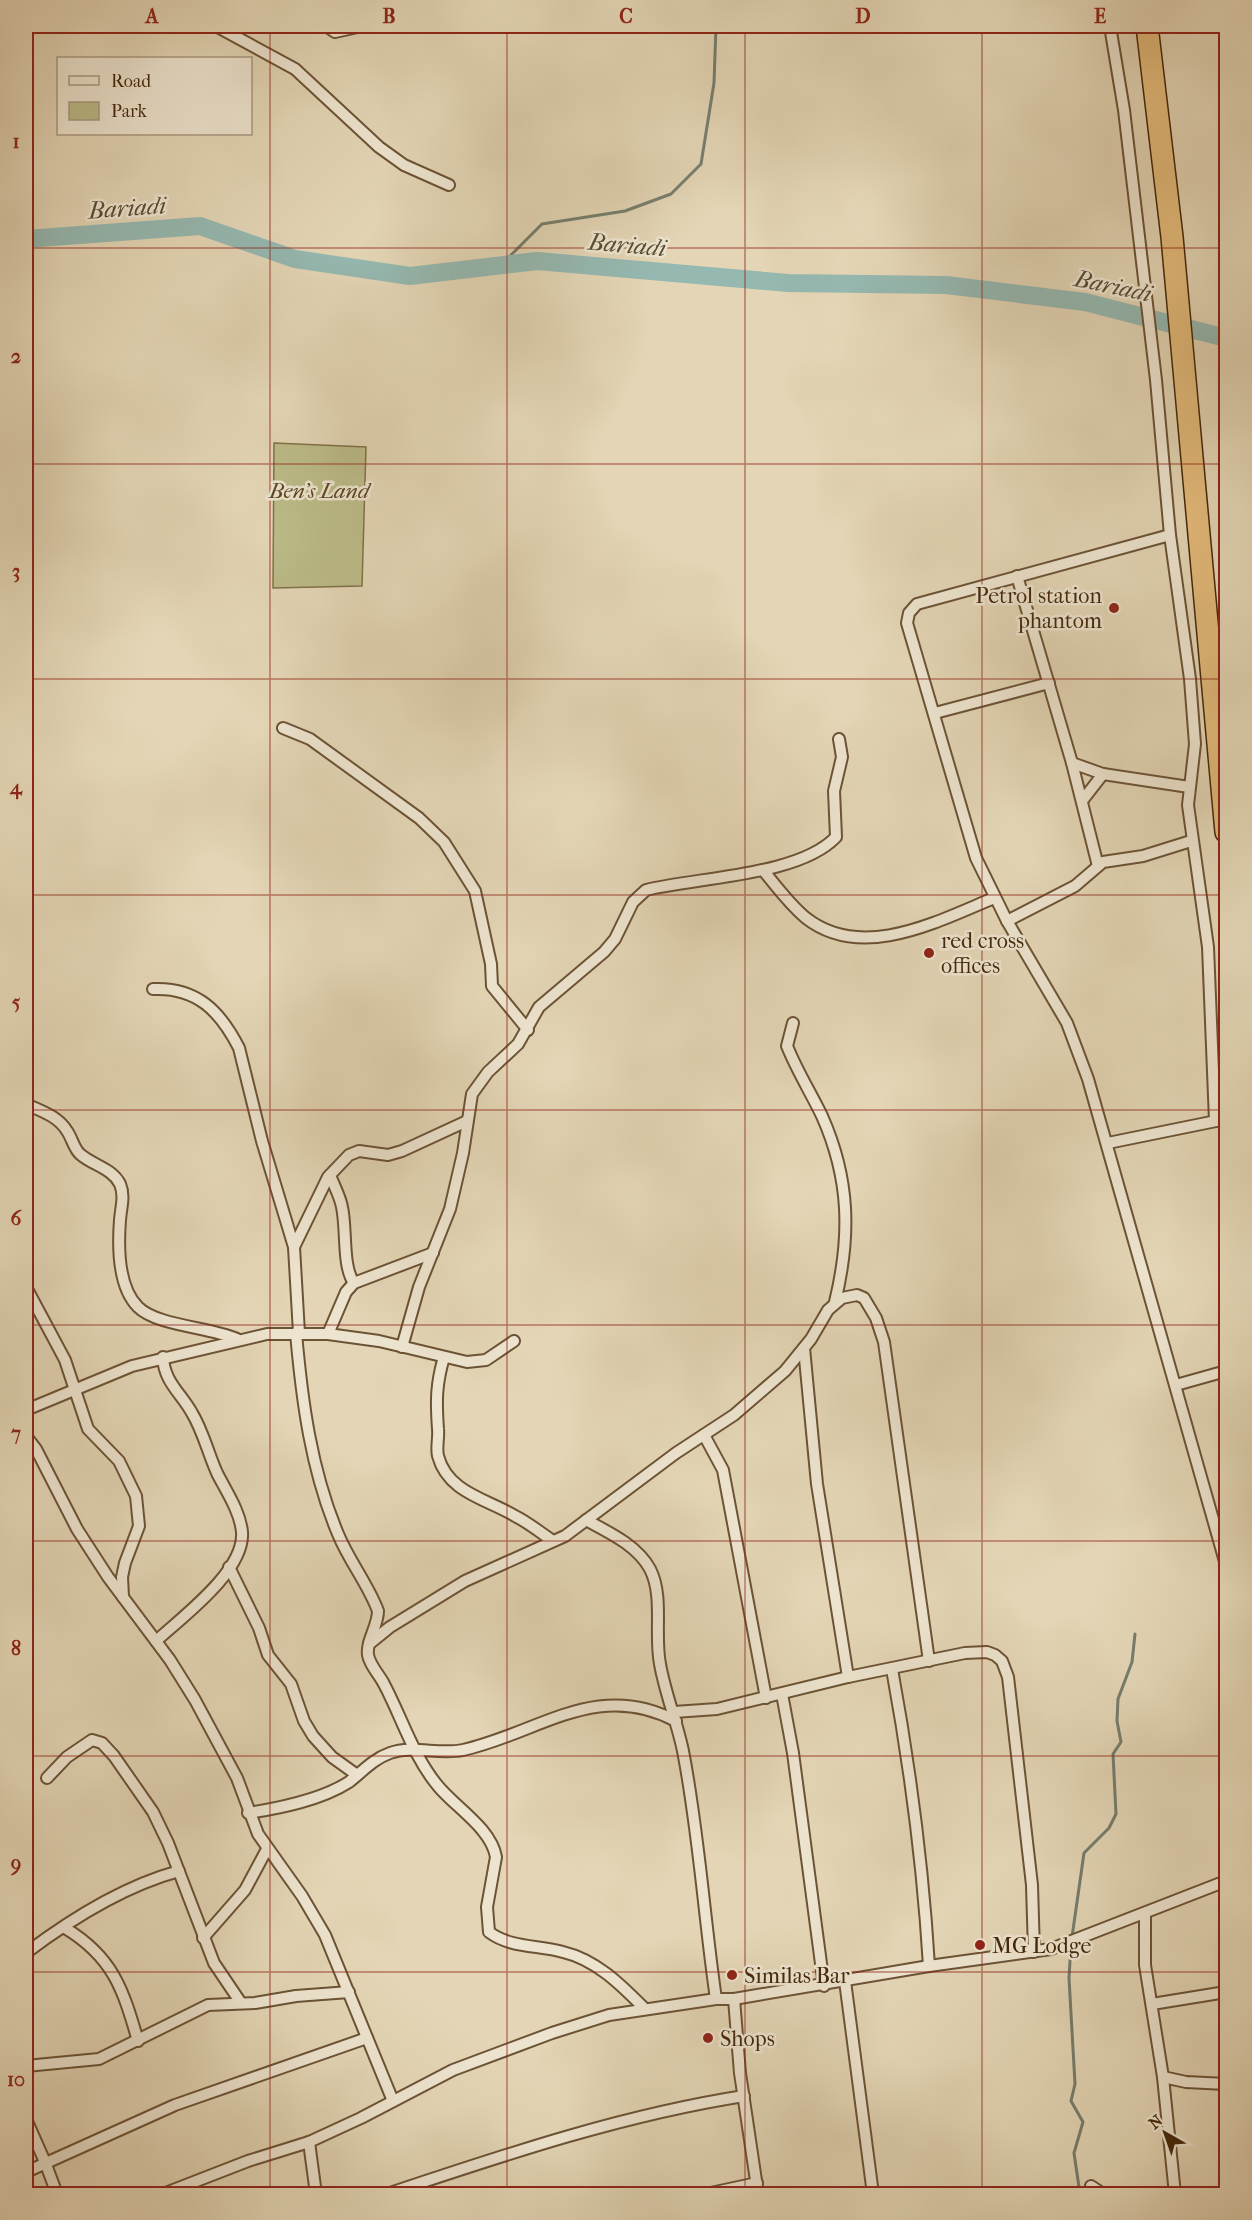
<svg xmlns="http://www.w3.org/2000/svg" width="1252" height="2220" font-family="'IM FELL French Canon',serif">
  <style>
    .green { fill: #bb8; stroke: #807249; stroke-width: 1.5 }
    .lines { fill: none; stroke-linecap: round; stroke-linejoin: round }
    .stream { stroke: #757e6e; stroke-width: 3 }
    .river { stroke: #95b8b0; stroke-width: 18 }
    .street-casing { stroke: #6c5335; stroke-width: 14 }
    .highway-casing { stroke: #44280a; stroke-width: 24 }
    .street { stroke: #ede4cf; stroke-width: 10 }
    .highway { stroke: #e2ba7a; stroke-width: 21 }
    .grid { fill: none; stroke: #8f2418; stroke-width: 1.5; stroke-opacity: 0.55 }
    .poi-dot { fill: #8f2418; stroke: #ede4cf; stroke-width: 2 }
    .labels { text-anchor: middle; stroke-width: 5; stroke-linejoin: round; paint-order: stroke }
    .park-label { font-size: 22px; font-style: italic; fill: #5c4523; stroke: #ede4cf }
    .poi-label { font-size: 22px; fill: #44280a; stroke: #ede4cf; text-anchor: start }
    .water-label { font-size: 24px; font-style: italic; fill: #584c34; stroke: #ede4cf }
    .neatline { fill: none; stroke: #8f2418; stroke-width: 2 }
    .grid-label { font-size: 20px; text-anchor: middle; font-weight: bold; fill: #8f2418 }
  </style>
  <rect width="100%" height="100%" fill="#e3d5b5"/>
  <filter id="stains"><feTurbulence type="fractalNoise" baseFrequency=".00333" numOctaves="4"/><feColorMatrix values="0 0 0 0 .2 0 0 0 0 .09 0 0 0 0 .02 0 0 0 .5 -.17"/></filter>
  <radialGradient id="worn" r=".72"><stop offset=".6" stop-color="#630" stop-opacity="0"/><stop offset="1" stop-color="#630" stop-opacity=".3"/></radialGradient>
  <path class="green" d="M274,443L366,447L362,586L273,588Z"/>
  <g class="lines">
    <g class="stream">
      <path d="M501,265L542,224L625,211L671,194L701,164L714,83L716,26"/>
      <path d="M1072,1937L1084,1853L1109,1828L1116,1814L1113,1754L1121,1742L1117,1721L1118,1699L1132,1662L1135,1634"/>
      <path d="M1071,1944L1069,1978L1075,2084L1071,2101L1083,2122L1074,2153L1080,2194"/>
    </g>
    <path class="river" d="M26,239L200,226L295,259L410,276L537,261L788,283L946,285L1085,302L1226,338"/>
    <g class="street-casing">
      <g id="street">
        <path d="M216,26L295,69L379,147L404,165L449,185"/>
        <path d="M326,26L335,32L362,26"/>
        <path d="M1110,26L1124,110L1156,380L1170,535L1190,679L1195,744L1188,805L1208,947L1215,1121"/>
        <path d="M1170,535L917,604L909,613L907,623L976,858L1007,921L1067,1023L1088,1079L1226,1565"/>
        <path d="M1017,576L1072,763L1098,866"/>
        <path d="M935,713L1049,683"/>
        <path d="M283,728L310,739L419,818L444,842L475,891L491,964L492,986L528,1030"/>
        <path d="M1072,763L1103,774L1189,787"/>
        <path d="M1082,801L1103,774"/>
        <path d="M763,870C776,886 790,905 806,918C862,962 938,921 994,898"/>
        <path d="M1007,921L1075,886L1103,862L1143,856L1191,841"/>
        <path d="M153,989C197,987 220,1011 239,1048L262,1141L294,1247"/>
        <path d="M793,1023L787,1046C797,1071 811,1093 822,1116C850,1179 851,1236 835,1302"/>
        <path d="M26,1104C41,1111 58,1116 67,1131C72,1138 74,1149 80,1154C92,1165 112,1168 120,1184C125,1196 121,1207 120,1220C118,1246 118,1287 138,1307C157,1326 210,1327 237,1339"/>
        <path d="M1108,1143L1226,1119"/>
        <path d="M330,1175C334,1186 340,1196 342,1207C347,1230 342,1266 354,1283"/>
        <path d="M26,1287L65,1360L88,1429L119,1461L136,1496L139,1526L125,1563L122,1577L123,1597"/>
        <path d="M296,1333C302,1401 311,1470 338,1534C349,1561 368,1584 378,1611C378,1626 366,1641 368,1655C370,1666 379,1674 384,1684C402,1718 413,1756 438,1786C455,1807 491,1828 496,1857L487,1907L489,1932C510,1948 538,1945 563,1952C597,1960 622,1986 645,2009"/>
        <path d="M299,1333L294,1247L328,1177L349,1155L359,1151L388,1155L402,1151L467,1121"/>
        <path d="M328,1334L346,1292L354,1283L433,1253"/>
        <path d="M402,1347L419,1287L450,1209L463,1153L472,1094L488,1072L518,1044L539,1007L604,952L615,939L633,902L646,890C698,877 799,876 836,837L834,791L842,757L839,739"/>
        <path d="M804,1348L817,1484L848,1677"/>
        <path d="M444,1357C436,1384 436,1401 438,1429C439,1438 436,1447 438,1456C448,1493 487,1499 515,1516C529,1523 541,1533 553,1541"/>
        <path d="M1176,1385L1226,1371"/>
        <path d="M26,1410L132,1366L267,1334H328L379,1341L467,1362L486,1360L514,1341"/>
        <path d="M704,1435L723,1470L766,1698"/>
        <path d="M26,1436L36,1449L77,1529L108,1577L170,1660L195,1700L237,1778L258,1834L302,1896L325,1935L393,2101"/>
        <path d="M586,1520C608,1532 637,1545 650,1569C664,1596 654,1634 660,1664C665,1693 677,1722 683,1751C699,1833 704,1917 716,1999"/>
        <path d="M229,1567L259,1628L268,1655L291,1684L304,1721L313,1736L332,1757L357,1775"/>
        <path d="M156,1641C182,1617 245,1571 242,1532C240,1511 226,1491 217,1473C208,1453 203,1431 192,1413C181,1393 164,1382 163,1357"/>
        <path d="M369,1644L390,1627L465,1581L565,1536L676,1453L734,1415L785,1371L811,1339L828,1310L842,1298L857,1295L864,1298L876,1318L884,1342L929,1661"/>
        <path d="M892,1669C910,1767 923,1866 929,1966"/>
        <path d="M782,1694L793,1753L824,1986"/>
        <path d="M674,1712L717,1709L848,1677L965,1653L987,1652L995,1655L1002,1661L1008,1677L1032,1885L1034,1952"/>
        <path d="M47,1778L67,1757L92,1740L102,1743L114,1756L153,1812L168,1843L214,1963L241,2003"/>
        <path d="M248,1813C280,1808 321,1800 349,1782C362,1772 373,1759 390,1753C413,1745 439,1755 463,1750C539,1733 597,1679 676,1721"/>
        <path d="M1145,1913V1965L1163,2077L1175,2194"/>
        <path d="M65,1928C113,1957 123,1989 138,2041"/>
        <path d="M203,1938L245,1890L267,1849"/>
        <path d="M26,1953C71,1919 124,1886 179,1871"/>
        <path d="M845,1981L873,2194"/>
        <path d="M734,1999L740,2073L758,2194"/>
        <path d="M1152,2004L1226,1992"/>
        <path d="M26,2066L99,2059L208,2005L255,2003L296,1996L349,1992"/>
        <path d="M1163,2077L1186,2082L1226,2084"/>
        <path d="M26,2119L45,2162L57,2194"/>
        <path d="M309,2142L316,2194"/>
        <path d="M26,2172L175,2105L367,2038"/>
        <path d="M1091,2186L1103,2194"/>
        <path d="M163,2194L248,2161L309,2142L361,2118L453,2070L552,2033L609,2015L716,1999H734L929,1966L1051,1949L1226,1881"/>
        <path d="M387,2194C504,2155 622,2115 744,2096"/>
        <path d="M706,2194L757,2183"/>
      </g>
    </g>
    <g class="highway-casing">
      <path id="highway" d="M1147,26L1172,237L1226,832"/>
    </g>
    <use href="#street" class="street"/>
    <use href="#highway" class="highway"/>
  </g>
  <path class="grid" d="M270,26V2194M507,26V2194M745,26V2194M982,26V2194M26,248H1226M26,464H1226M26,679H1226M26,895H1226M26,1110H1226M26,1325H1226M26,1541H1226M26,1756H1226M26,1972H1226"/>
  <g class="poi-dot">
    <circle cx="1114" cy="608" r="6"/>
    <circle cx="929" cy="953" r="6"/>
    <circle cx="980" cy="1945" r="6"/>
    <circle cx="732" cy="1975" r="6"/>
    <circle cx="708" cy="2038" r="6"/>
  </g>
  <g class="labels">
    <g class="park-label">
      <text x="319" y="498">Ben's Land</text>
    </g>
    <g class="poi-label">
      <text x="1102" y="603" text-anchor="end">Petrol station<tspan x="1102" dy="25">phantom</tspan></text>
      <text x="941" y="948">red cross<tspan x="941" dy="25">offices</tspan></text>
      <text x="992" y="1953">MG Lodge</text>
      <text x="744" y="1983">Similas Bar</text>
      <text x="720" y="2046">Shops</text>
    </g>
    <g class="water-label">
      <text transform="translate(127 208) rotate(-4)" y="8">Bariadi</text>
      <text transform="translate(627 245) rotate(5)" y="8">Bariadi</text>
      <text transform="translate(1113 286) rotate(12)" y="8">Bariadi</text>
    </g>
  </g>
  <rect width="1252" height="2220" fill="none" stroke="#e3d5b5" stroke-width="66"/>
  <rect x="57" y="57" width="195" height="78" fill="#ede4cf" stroke="#a99980" stroke-width="1.5"/>
  <rect x="69" y="76" width="30" height="9" fill="#ede4cf" stroke="#a99980" stroke-width="1.5"/>
  <text x="111" y="87" font-size="18" fill="#44280a">Road</text>
  <rect x="69" y="102" width="30" height="18" fill="#bbbb88" stroke="#a99980" stroke-width="1.5"/>
  <text x="111" y="117" font-size="18" fill="#44280a">Park</text>
  <g transform="translate(1165 2133) rotate(320)" stroke="#ede4cf" stroke-width="4.5" paint-order="stroke">
  <path d="M0-4.5L10 22L0 15L-10 22Z" fill="#44280a"/>
  <text y="-9" font-size="16" font-weight="bold" text-anchor="middle" fill="#44280a">N</text>
  </g>
  <rect x="33" y="33" width="1186" height="2154" class="neatline"/>
  <g class="grid-label">
    <text x="152" y="23">A</text>
    <text x="389" y="23">B</text>
    <text x="626" y="23">C</text>
    <text x="863" y="23">D</text>
    <text x="1100" y="23">E</text>
    <text x="16" y="148">1</text>
    <text x="16" y="363">2</text>
    <text x="16" y="578">3</text>
    <text x="16" y="794">4</text>
    <text x="16" y="1009">5</text>
    <text x="16" y="1225">6</text>
    <text x="16" y="1440">7</text>
    <text x="16" y="1655">8</text>
    <text x="16" y="1871">9</text>
    <text x="16" y="2086">10</text>
  </g>
  <rect width="100%" height="100%" filter="url(#stains)"/>
  <rect width="100%" height="100%" fill="url(#worn)"/>
</svg>
